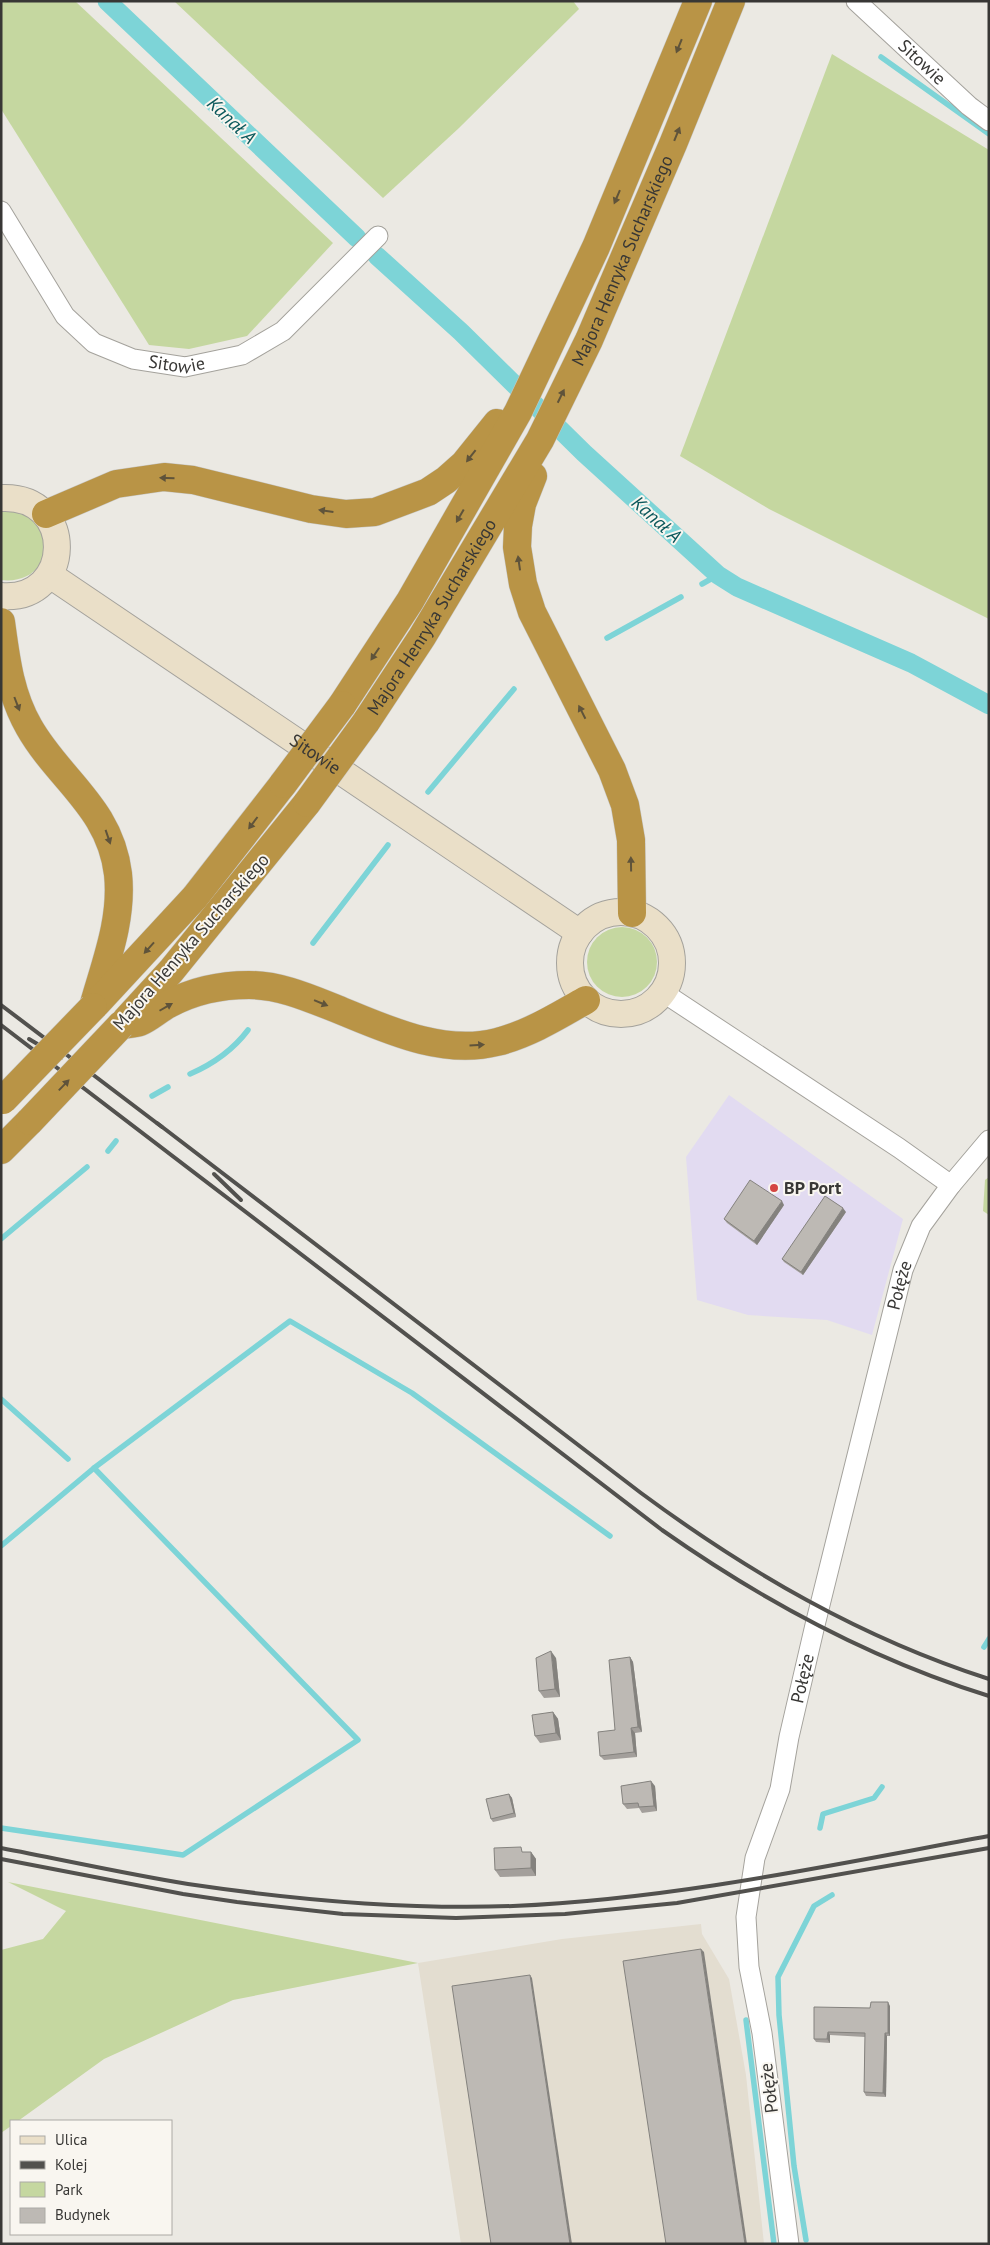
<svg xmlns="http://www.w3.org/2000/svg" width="990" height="2245" font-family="'PT Sans',sans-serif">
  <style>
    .commercial { fill: #e2dbf1 }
    .built { fill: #e3ddd0 }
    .green { fill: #c5d7a0 }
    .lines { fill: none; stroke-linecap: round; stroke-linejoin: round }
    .stream { stroke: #7dd4d7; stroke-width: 5.5 }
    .canal { stroke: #7dd4d7; stroke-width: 19 }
    .street-casing { stroke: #a4a29c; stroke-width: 21 }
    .secondary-casing { stroke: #a4a29c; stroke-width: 28 }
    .highway-casing { stroke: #c7c7c6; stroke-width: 29 }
    .street { stroke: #fff; stroke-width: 19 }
    .secondary { stroke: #eadfc8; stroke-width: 26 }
    .highway { stroke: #b99446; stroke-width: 28 }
    .rail { stroke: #52514e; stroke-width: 4 }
    .highway-bridge-casing { stroke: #c7c7c6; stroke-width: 29; stroke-linecap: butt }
    .highway-bridge { stroke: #b99446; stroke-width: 28 }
    .wall { fill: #a39f9b }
    .shaded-wall { fill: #84827e }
    .building { fill: #bdb9b4; stroke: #84827e }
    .oneway { fill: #5f533a }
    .poi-dot { fill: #d44542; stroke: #f9f6f0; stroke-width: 2 }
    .labels { text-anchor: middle; stroke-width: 4; stroke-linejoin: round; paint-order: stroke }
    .street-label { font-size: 18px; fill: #383735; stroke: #f9f6f0 }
    .poi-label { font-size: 18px; font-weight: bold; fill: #383735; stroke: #f9f6f0; text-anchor: start }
    .water-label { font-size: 19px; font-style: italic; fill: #0c595c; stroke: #f9f6f0 }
  </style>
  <rect width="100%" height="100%" fill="#ebe9e3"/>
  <path class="commercial" d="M729,1095L903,1219L872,1335L827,1320L748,1315L697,1300L686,1157Z"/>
  <path class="built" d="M701,1924L702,1934L729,1979L746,2075L764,2244H461L418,1963L562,1939Z"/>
  <g class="green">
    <path d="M1,1H75L333,243L247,336L189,349L149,345L1,109Z"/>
    <path d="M174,1H573L579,9L459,128L383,198Z"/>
    <path d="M832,54L989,150V619L769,509L680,456Z"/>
    <path d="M1,511C8,512 18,511 24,513C32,516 36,523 40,530C54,559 33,584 1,580Z"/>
    <circle cx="622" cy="962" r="35"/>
    <path d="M989,1177V1215L983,1211L985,1180Z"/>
    <path d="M8,1882L418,1963L233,2000L104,2059L18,2121H11V2126L1,2133V1950L43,1939L66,1911Z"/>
  </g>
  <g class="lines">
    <g class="stream">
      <path d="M881,57L989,134"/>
      <path d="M702,584L718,575"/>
      <path d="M607,638L681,597"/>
      <path d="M428,792L514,689"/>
      <path d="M313,943L388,845"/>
      <path d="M190,1074C213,1064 233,1050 248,1030"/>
      <path d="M152,1096L168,1087"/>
      <path d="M108,1151L116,1141"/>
      <path d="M1,1239L87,1167"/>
      <path d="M1,1399L68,1459"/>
      <path d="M94,1468L290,1321L412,1393L610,1536"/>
      <path d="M1,1546L94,1468L358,1740L183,1855L1,1828"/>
      <path d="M984,1647L989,1639"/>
      <path d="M820,1828L823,1814L874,1798L882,1787"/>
      <path d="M746,2020L774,2244"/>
      <path d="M806,2240L794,2166L779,2015L778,1977L814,1906L832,1895"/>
    </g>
    <g class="canal">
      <path d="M107,1L357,238"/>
      <path d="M377,256L461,332L584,453L718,575L737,587L911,663L989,705"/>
    </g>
    <g class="street-casing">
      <g id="street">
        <path id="s1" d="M856,1L969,106L989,121"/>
        <path id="s2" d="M1,211L65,316L94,343L133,359L185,367L242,355L283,331L378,236"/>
        <path d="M664,993L899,1148L951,1185"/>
        <path id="s3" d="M789,2244L762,2033L749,1967L746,1917L755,1858L780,1789L789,1737L815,1625L903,1270L921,1226L951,1185L989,1140"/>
      </g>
    </g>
    <g class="secondary-casing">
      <g id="secondary">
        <path d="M1,498C77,494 74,602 1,596"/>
        <path id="s4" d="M50,575L580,933"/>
        <circle cx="621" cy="963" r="51"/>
      </g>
    </g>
    <g class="highway-casing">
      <g id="highway">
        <path d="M533,476L522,504L518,526L517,547L523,584L532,612L612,770L625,805L631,840L632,913"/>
        <path d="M46,514L116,484L164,477L193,480L311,509L346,514L375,512L428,492L446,480L464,464L497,423"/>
        <path d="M1,622C6,659 10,694 29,727C59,780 110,807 118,874C123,920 105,964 93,1007"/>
        <path d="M342,705L410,601L518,412L596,247L698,1"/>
        <path id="s5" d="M366,722L422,637L540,440L589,340L673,144L731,1"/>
        <path d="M96,1004L195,897L283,784"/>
        <path d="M126,1020L171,971L307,803"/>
        <path d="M121,1025C127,1024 135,1024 140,1022C150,1018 159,1009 169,1004C193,991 222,985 249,985C280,985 309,998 337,1009C386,1029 442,1056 497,1042C529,1034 558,1016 586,1000"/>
        <path d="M1,1150L30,1121"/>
      </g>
    </g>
    <use href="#street" class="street"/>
    <use href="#secondary" class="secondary"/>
    <use href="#highway" class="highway"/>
    <g class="rail">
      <path d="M1,1005L162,1127"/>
      <path d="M1,1025L662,1530C763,1601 870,1659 989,1696"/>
      <path d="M29,1039L61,1058"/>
      <path d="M157,1123L641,1493C748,1572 861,1638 989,1679"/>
      <path d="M214,1174L241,1200"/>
      <path d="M1,1848C64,1860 126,1874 188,1884C296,1900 404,1910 513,1906C674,1899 831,1865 989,1836"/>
      <path d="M1,1859L183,1894L237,1902L343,1914L456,1918L565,1914L677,1903L989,1848"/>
    </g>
    <g class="highway-bridge-casing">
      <g id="highway-bridge">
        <path d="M283,784L342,705"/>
        <path d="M307,803L366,722"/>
        <path d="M3,1100L93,1007"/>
        <path d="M30,1121L121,1025"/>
      </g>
    </g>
    <use href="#highway-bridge" class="highway-bridge"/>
  </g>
  <g class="wall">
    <path d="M784,1205L757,1245L727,1223L724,1219Z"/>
    <path d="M846,1212L803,1275L784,1262L782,1259Z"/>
    <path d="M630,1657L633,1662L642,1732L635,1733L637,1757L604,1760L600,1756L615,1730Z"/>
    <path d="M556,1658L560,1697L544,1698L539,1691Z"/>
    <path d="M553,1712L558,1719L561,1740L540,1743L535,1736Z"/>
    <path d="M655,1786L657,1811L642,1813L639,1808L627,1809L623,1804Z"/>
    <path d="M509,1794L512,1798L516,1817L493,1822L491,1819Z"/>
    <path d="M525,1852H531L536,1859V1876L500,1877L495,1870Z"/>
    <path d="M890,2006V2036H887L886,2097L866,2096L864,2092L865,2037L830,2035V2043L816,2042L814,2039L870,2008Z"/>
  </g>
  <g class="shaded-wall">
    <path d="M782,1201L784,1205L757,1245L754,1241Z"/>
    <path d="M843,1208L846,1212L803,1275L801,1272Z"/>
    <path d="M551,1651L556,1658L560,1697L555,1689Z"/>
    <path d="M630,1657L633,1662L642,1732L638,1727Z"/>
    <path d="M553,1712L558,1719L561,1740L556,1733Z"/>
    <path d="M631,1728L635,1733L637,1757L634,1752Z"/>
    <path d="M651,1781L655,1786L657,1811L654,1806Z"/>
    <path d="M509,1794L512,1798L516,1817L514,1813Z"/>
    <path d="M531,1852L536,1859V1876L531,1868Z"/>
    <path d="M701,1949L704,1952L747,2244H745Z"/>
    <path d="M530,1975L532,1978L572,2244H570Z"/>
    <path d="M888,2002L890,2006V2036L888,2033Z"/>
    <path d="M828,2032L830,2035V2043L827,2039Z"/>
    <path d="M885,2033L887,2036L886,2097L883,2093Z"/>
  </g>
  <g class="building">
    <path d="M750,1180L782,1201L754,1241L724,1219Z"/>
    <path d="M825,1196L843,1208L801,1272L782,1259Z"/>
    <path d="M551,1651L555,1689L539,1691L536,1658Z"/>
    <path d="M630,1657L638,1727L631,1728L634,1752L600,1756L598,1732L615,1730L609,1660Z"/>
    <path d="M553,1712L556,1733L535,1736L532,1715Z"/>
    <path d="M651,1781L654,1806L639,1807L638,1803L623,1804L621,1786Z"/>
    <path d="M509,1794L514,1813L491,1819L486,1799Z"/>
    <path d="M521,1847L522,1852H531V1868L495,1870L494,1848Z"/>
    <path d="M701,1949L745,2244H666L623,1961Z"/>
    <path d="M530,1975L570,2244H491L452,1986Z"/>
    <path d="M871,2002H888V2033H885L883,2093L864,2092L865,2033L828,2032L827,2039H814V2007L870,2008Z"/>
  </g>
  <defs><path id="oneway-solid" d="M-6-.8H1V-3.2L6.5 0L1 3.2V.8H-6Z" transform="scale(1.25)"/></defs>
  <g class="oneway">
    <use href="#oneway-solid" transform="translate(679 46) rotate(112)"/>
    <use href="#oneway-solid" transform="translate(677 134) rotate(-68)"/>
    <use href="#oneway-solid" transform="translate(617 197) rotate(113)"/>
    <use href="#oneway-solid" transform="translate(561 396) rotate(-64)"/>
    <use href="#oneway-solid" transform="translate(471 456) rotate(128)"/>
    <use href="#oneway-solid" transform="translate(167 478) rotate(-178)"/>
    <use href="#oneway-solid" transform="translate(326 511) rotate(-172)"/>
    <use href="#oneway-solid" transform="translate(460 516) rotate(120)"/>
    <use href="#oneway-solid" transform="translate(519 563) rotate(-98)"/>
    <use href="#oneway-solid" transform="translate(375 654) rotate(124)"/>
    <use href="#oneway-solid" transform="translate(17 704) rotate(69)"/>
    <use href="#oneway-solid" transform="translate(582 712) rotate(-117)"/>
    <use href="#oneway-solid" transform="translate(253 823) rotate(127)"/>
    <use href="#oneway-solid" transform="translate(108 837) rotate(71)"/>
    <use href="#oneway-solid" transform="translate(631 864) rotate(-91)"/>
    <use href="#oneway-solid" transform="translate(149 948) rotate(132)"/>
    <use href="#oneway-solid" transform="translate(321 1003) rotate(22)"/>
    <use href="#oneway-solid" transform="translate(166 1007) rotate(-30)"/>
    <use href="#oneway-solid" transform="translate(477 1045) rotate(-4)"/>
    <use href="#oneway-solid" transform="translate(64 1085) rotate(-46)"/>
  </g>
  <circle class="poi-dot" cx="774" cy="1188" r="5"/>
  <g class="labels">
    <g class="street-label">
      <text dy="6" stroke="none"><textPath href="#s1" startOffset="90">Sitowie</textPath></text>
      <text dy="6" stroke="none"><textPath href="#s5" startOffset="529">Majora Henryka Sucharskiego</textPath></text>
      <text dy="6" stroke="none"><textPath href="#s2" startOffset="249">Sitowie</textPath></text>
      <text dy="6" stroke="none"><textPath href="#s5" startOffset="124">Majora Henryka Sucharskiego</textPath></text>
      <text dy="6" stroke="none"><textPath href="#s4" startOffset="320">Sitowie</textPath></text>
      <text transform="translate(191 942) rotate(-49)" y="6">Majora Henryka Sucharskiego</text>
      <text dy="6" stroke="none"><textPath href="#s3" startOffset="981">Połęże</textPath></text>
      <text dy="6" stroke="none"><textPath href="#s3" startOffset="576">Połęże</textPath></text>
      <text transform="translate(769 2088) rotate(-97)" y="6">Połęże</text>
    </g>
    <g class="poi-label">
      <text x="784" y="1194">BP Port</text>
    </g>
    <g class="water-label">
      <text transform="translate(232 120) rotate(43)" y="7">Kanał A</text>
      <text transform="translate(657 519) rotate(42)" y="7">Kanał A</text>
    </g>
  </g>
  <rect width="990" height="2245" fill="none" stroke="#383735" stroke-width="5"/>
  <rect x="10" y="2120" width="162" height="115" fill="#f9f6f0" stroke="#acaaa5"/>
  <rect x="20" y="2136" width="25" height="8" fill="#eadfc8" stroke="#acaaa5"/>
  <text x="55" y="2145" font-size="15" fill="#383735">Ulica</text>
  <rect x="20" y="2161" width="25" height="8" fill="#52514e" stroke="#acaaa5"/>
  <text x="55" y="2170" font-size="15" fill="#383735">Kolej</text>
  <rect x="20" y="2182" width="25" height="15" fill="#c5d7a0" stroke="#acaaa5"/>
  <text x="55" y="2195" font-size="15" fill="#383735">Park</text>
  <rect x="20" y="2208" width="25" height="15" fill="#bdb9b4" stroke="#acaaa5"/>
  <text x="55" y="2220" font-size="15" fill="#383735">Budynek</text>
</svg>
